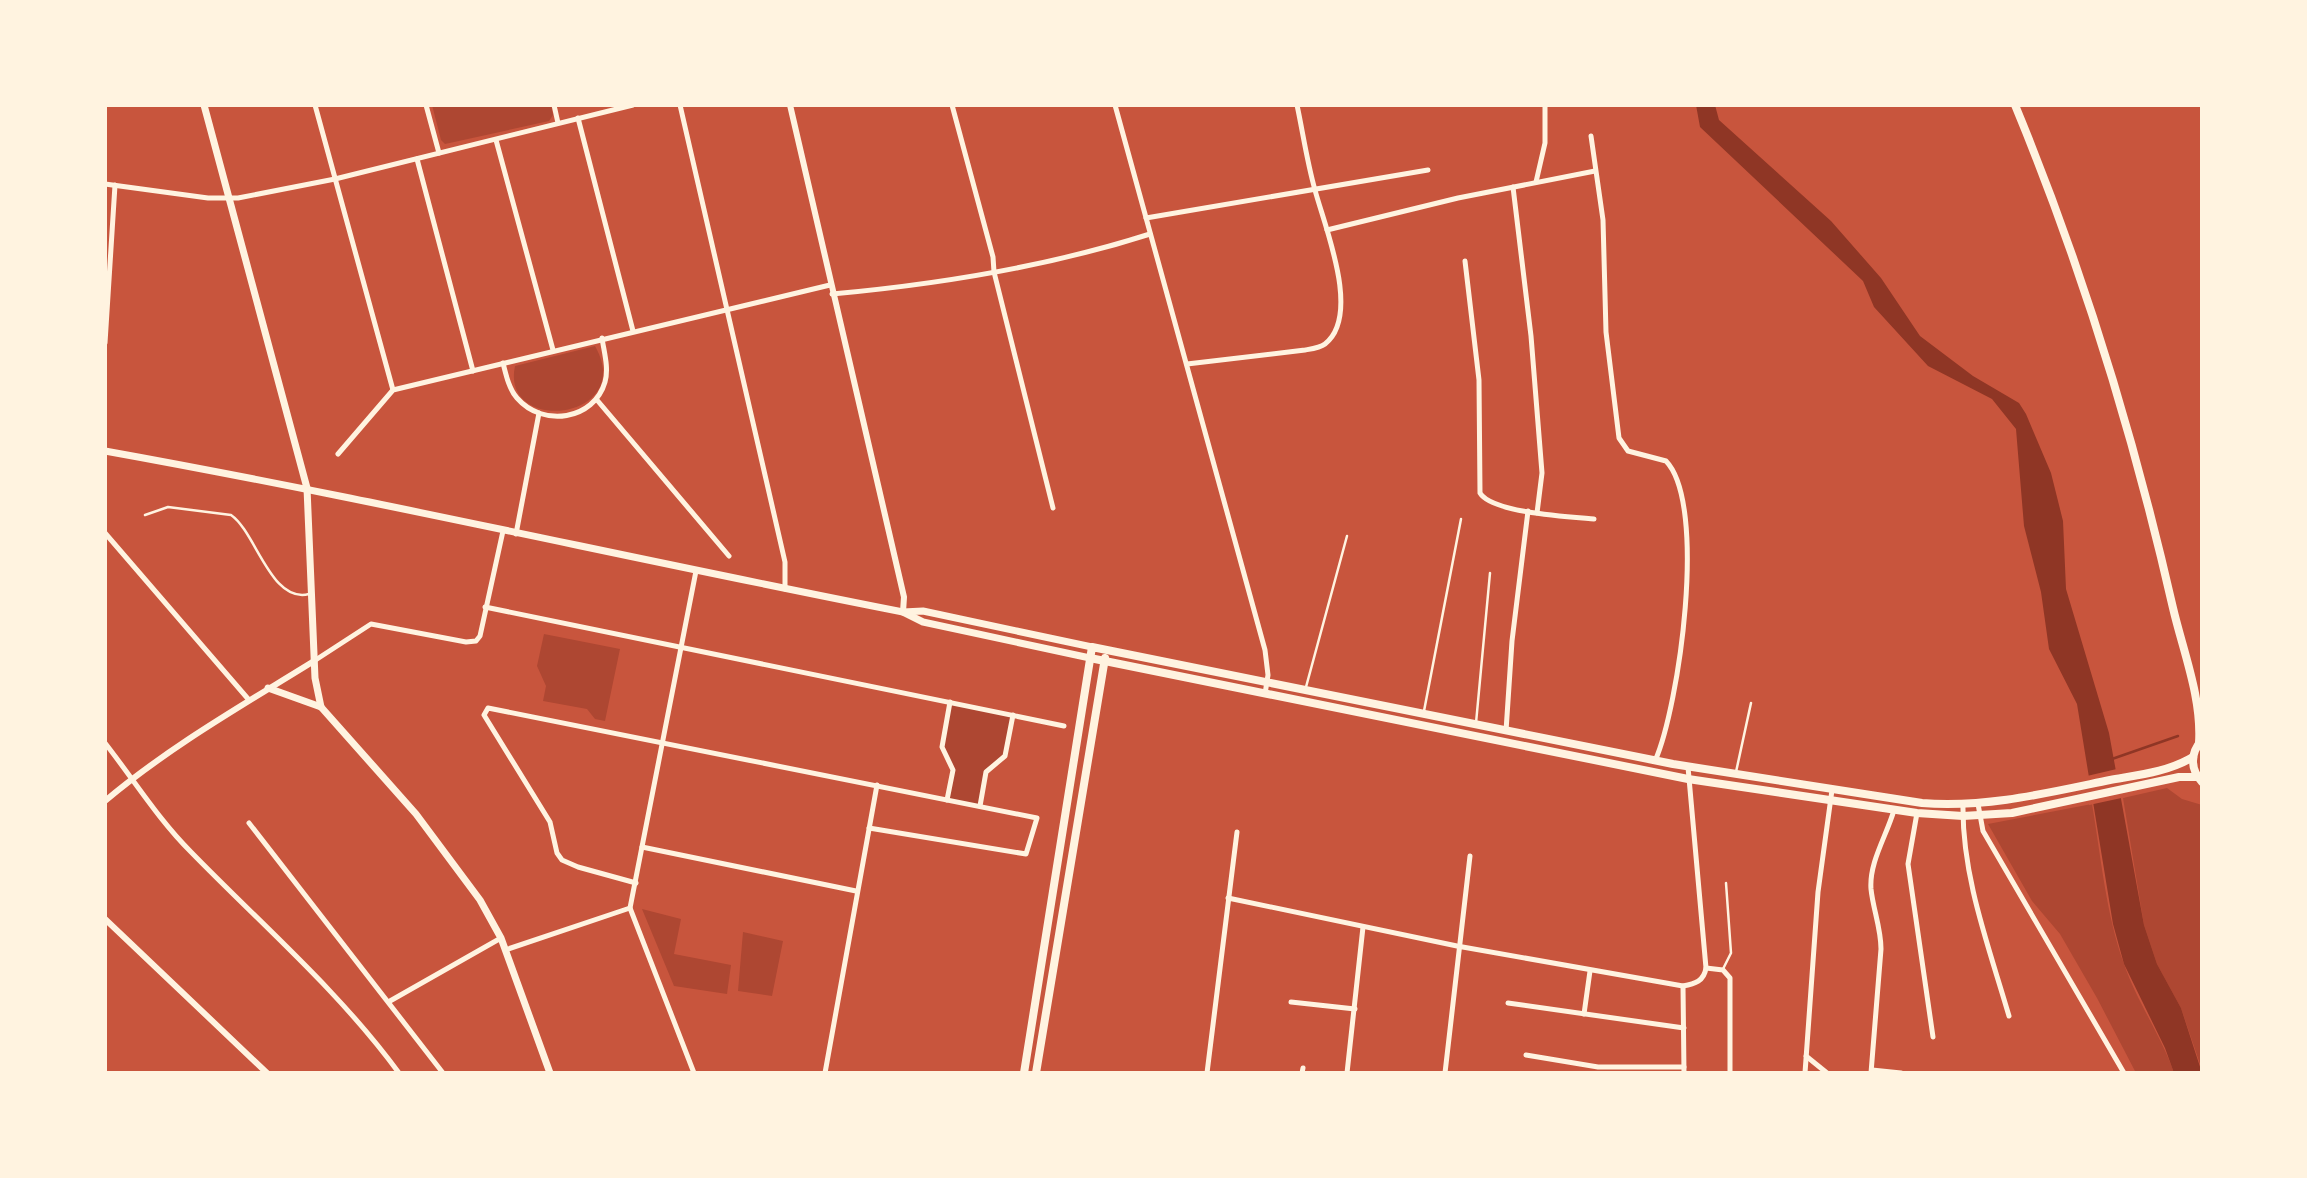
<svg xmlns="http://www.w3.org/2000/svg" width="2307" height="1178" font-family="'DejaVu Sans',sans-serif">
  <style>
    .green { fill: #ae4732 }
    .water { fill: #8f3625 }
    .pier { fill: #c8553d }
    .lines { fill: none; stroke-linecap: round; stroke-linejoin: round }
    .stream { stroke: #8f3625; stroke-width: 2.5 }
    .service { stroke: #fff3e0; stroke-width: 2.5 }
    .minor { stroke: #fff3e0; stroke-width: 5 }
    .tertiary { stroke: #fff3e0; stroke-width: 6 }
    .secondary { stroke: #fff3e0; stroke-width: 7 }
    .primary { stroke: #fff3e0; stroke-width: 8 }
  </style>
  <rect width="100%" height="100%" fill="#c8553d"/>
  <g class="green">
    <path d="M432,105H551L553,115L549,121L445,144L441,140Z"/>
    <path d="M595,346C637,420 500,436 515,366Z"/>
    <path d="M544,634L620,649L605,721L595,719L587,709L543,701L546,686L537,666Z"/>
    <path d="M950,702L1013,715L1005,756L986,772L980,806L947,800L953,770L942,747Z"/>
    <path d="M2167,788L2182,799L2202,805V1070L2181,1008L2157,964L2144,925L2123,798Z"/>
    <path d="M2092,804C2101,857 2106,914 2124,964C2137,1002 2161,1035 2174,1073H2136L2097,998L2060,934L2032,901L1988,824Z"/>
    <path d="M642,909L681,919L674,954L731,965L727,994L674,986Z"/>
    <path d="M743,932L783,941L772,996L738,991Z"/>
  </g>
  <path class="water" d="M1696,105H1715L1719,120L1831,221L1881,278L1920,336L1973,376L2019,403L2026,414L2051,473L2063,521L2066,589L2109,733L2144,925L2157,964L2181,1008L2202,1073H2174L2165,1048L2124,964L2113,924L2077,704L2049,649L2041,592L2024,526L2016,429L1992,399L1928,366L1874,307L1863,281L1700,127Z"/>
  <path class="pier" d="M2121,768L2126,797L2089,805L2087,776Z"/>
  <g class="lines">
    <path class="stream" d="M2112,759L2178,736"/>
    <g class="service">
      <path d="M145,515L168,507L231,515C256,532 271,604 309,594"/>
      <path d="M1306,687L1347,536"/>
      <path d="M1424,711L1461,519"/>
      <path d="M1476,723L1490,573"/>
      <path d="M1736,772L1751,703"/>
      <path d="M1723,969L1731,953L1726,883"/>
    </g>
    <g class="minor">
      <path d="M315,105L393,390"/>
      <path d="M426,105L439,153"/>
      <path d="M554,105L558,123"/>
      <path d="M680,105L785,562V589"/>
      <path d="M952,105L993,257L994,272L1053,508"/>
      <path d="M1115,105L1265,650L1268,675L1265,694"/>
      <path d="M578,118L633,331"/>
      <path d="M1591,136L1603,220L1606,332L1619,438L1628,451L1666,461C1708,505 1679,707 1655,761"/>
      <path d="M496,140L553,350"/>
      <path d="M417,159L473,371"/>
      <path d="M1536,182L1545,143V105"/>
      <path d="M105,184L208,198H238L335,179L633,105"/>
      <path d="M1513,187L1531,336L1542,473L1537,513"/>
      <path d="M1146,218L1428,170"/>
      <path d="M1327,230L1458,198L1595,171"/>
      <path d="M1465,261L1479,380L1480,493C1492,513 1571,517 1594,519"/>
      <path d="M832,294C941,284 1047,267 1150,234"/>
      <path d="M105,343L115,185"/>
      <path d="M503,363C506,375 509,389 517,398C543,428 594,420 605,382C609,368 604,352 602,338"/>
      <path d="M1187,364L1305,350C1311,349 1320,348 1325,344C1362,315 1324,225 1315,190C1307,162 1303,133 1297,105"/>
      <path d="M597,400L729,556"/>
      <path d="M338,454L393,390L830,285"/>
      <path d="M105,533L249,700"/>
      <path d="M516,534L539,413"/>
      <path d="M485,607L1064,726"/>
      <path d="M314,661L371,624L466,642L476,641L480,636L503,531"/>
      <path d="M1506,731L1512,641L1528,511"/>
      <path d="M105,743C134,780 158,819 191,852C261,924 339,991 399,1073"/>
      <path d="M947,800L953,770L942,747L950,702"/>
      <path d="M1978,804L1983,831L2124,1073"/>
      <path d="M1963,805C1962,877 1989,947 2009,1016"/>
      <path d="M980,806L986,772L1005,756L1013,715"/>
      <path d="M1917,813L1908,864L1933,1037"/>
      <path d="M249,823L443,1073"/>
      <path d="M642,847L856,891"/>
      <path d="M636,883L578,867L562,860L557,853L550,822L484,715L488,708L1037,818L1026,854L869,828"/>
      <path d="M1228,898L1457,946L1683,986C1695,984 1704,981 1706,968L1688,767"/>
      <path d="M505,950L630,908"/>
      <path d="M1706,968L1723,970L1730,978V1073"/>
      <path d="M1683,986L1684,1073"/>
      <path d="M390,1001L501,938"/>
      <path d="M1291,1002L1355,1009"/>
      <path d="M1508,1003L1684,1028"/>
      <path d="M1584,1014L1590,971"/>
      <path d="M1526,1055L1598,1067H1684"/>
      <path d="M1806,1056L1827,1073"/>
      <path d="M1872,1070L1901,1073"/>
      <path d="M694,1073L630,908L696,571"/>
      <path d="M825,1073L877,785"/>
      <path d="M1207,1073L1237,832"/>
      <path d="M1302,1073L1303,1068"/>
      <path d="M1347,1073L1363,927"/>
      <path d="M1445,1073L1470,856"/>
      <path d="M1805,1073L1818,892L1832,790"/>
      <path d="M1871,1073L1881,949C1881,928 1873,909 1871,889C1869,862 1887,835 1894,810"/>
    </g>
    <g class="tertiary">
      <path d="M790,105L904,597L903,612"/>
      <path d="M105,801C169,747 243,705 314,661"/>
      <path d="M105,919L267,1073"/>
    </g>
    <g class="secondary">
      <path d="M204,105L307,488L315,678L321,707L416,814L480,900L501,938L550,1073"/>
      <path d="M105,451C372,499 637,560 903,612L923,611L1092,647"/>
      <path d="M903,612L923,622L1090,658"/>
      <path d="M268,688L321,707"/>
    </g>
    <g class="primary">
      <path d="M2015,105C2082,267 2134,437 2173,608C2183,651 2202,698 2199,743"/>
      <path d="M1090,658L1688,779L1917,813L1963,816L2012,813L2179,777H2198"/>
      <path d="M2202,740C2190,753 2190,769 2202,782"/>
      <path d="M1024,1073L1092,647L1673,764L1922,803C1986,808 2047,793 2110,780C2138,775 2168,772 2193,757"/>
      <path d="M1036,1073L1105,658"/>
    </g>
  </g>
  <rect width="2307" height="1178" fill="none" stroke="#fff3e0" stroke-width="214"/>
</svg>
